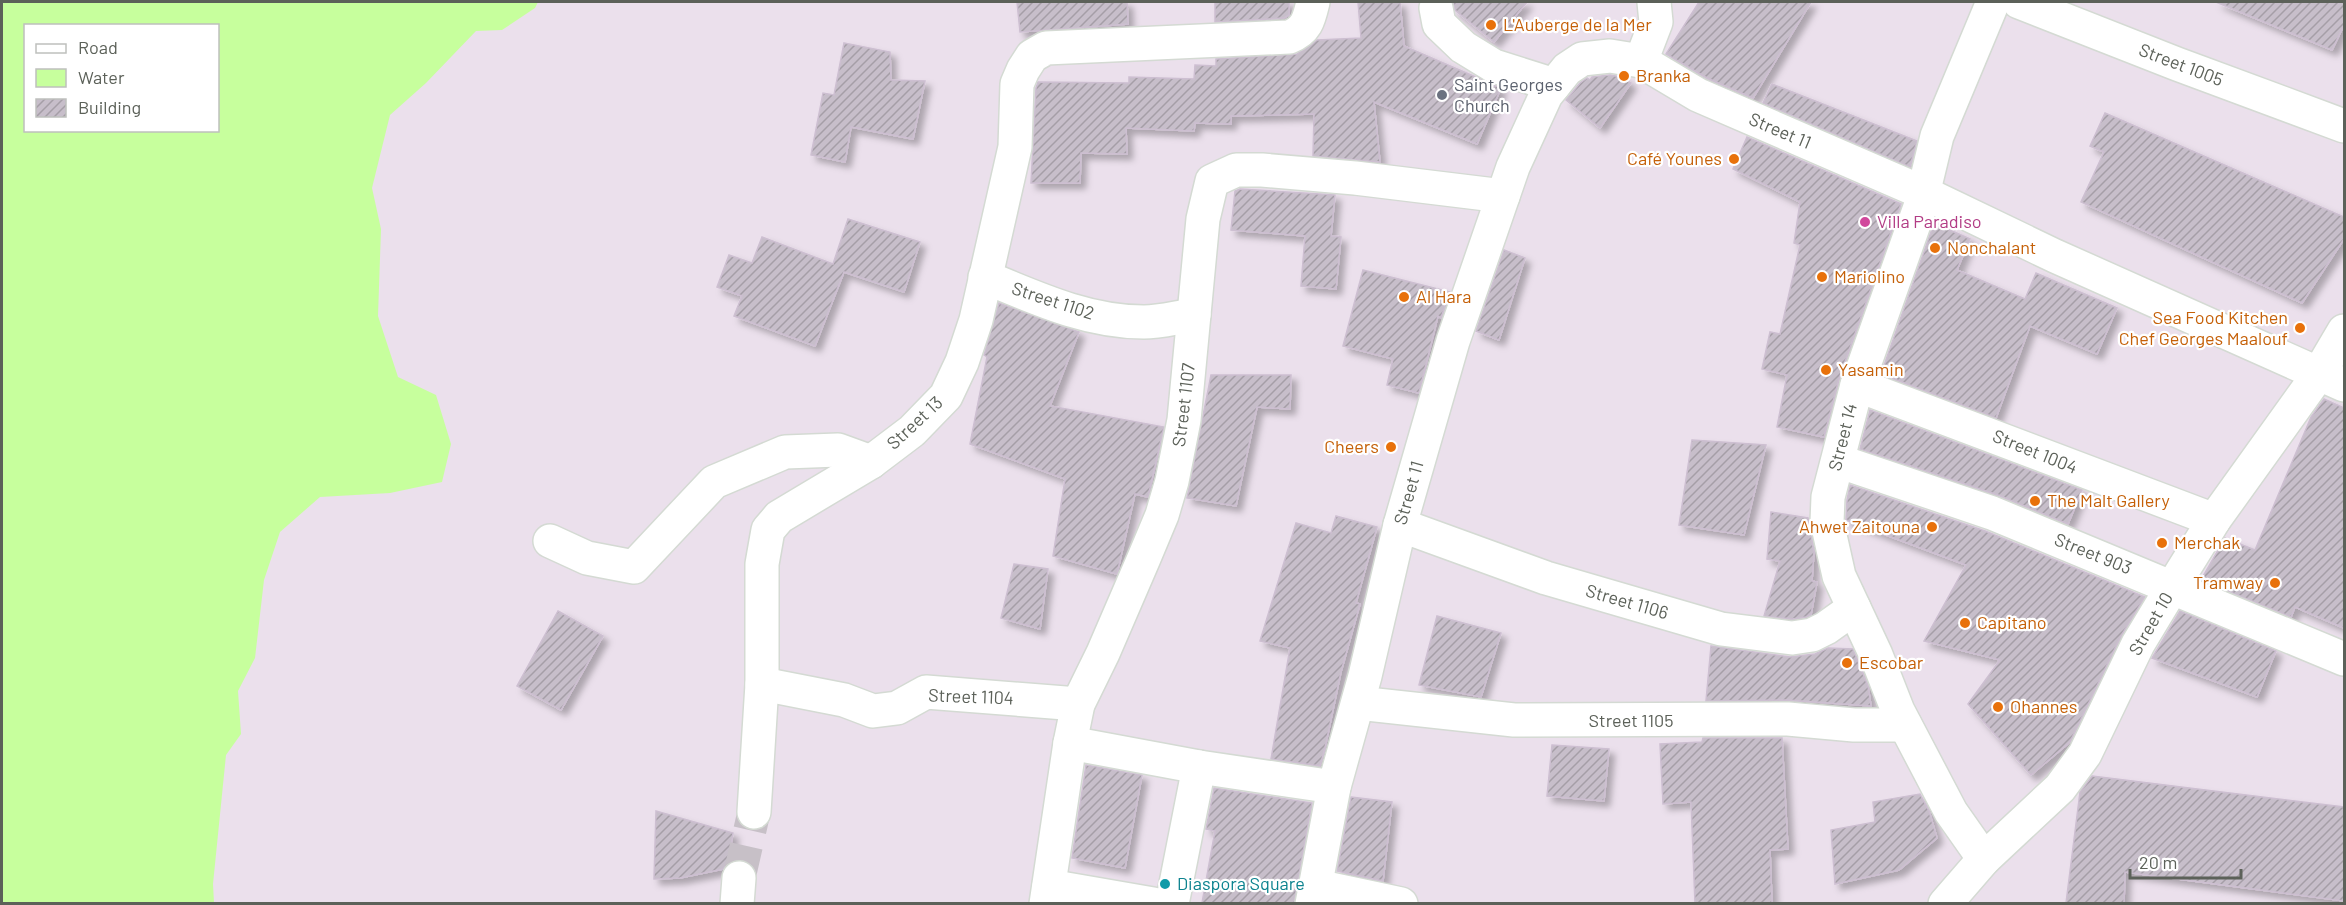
<svg xmlns="http://www.w3.org/2000/svg" width="2346" height="905" font-family="Barlow,sans-serif">
  <style>
    .water { fill: #c7ff9d; fill-rule: evenodd }
    .building { fill: url(#building-hatch); stroke: #cdbfd1; stroke-width: 1.5; filter: url(#shadow) }
    .lines { fill: none; stroke-linecap: round; stroke-linejoin: round }
    .street-tunnel { stroke: #c7c0c7; stroke-width: 33; stroke-dasharray: 33 16; stroke-linecap: butt }
    .street-casing { stroke: #d4dad3; stroke-width: 36 }
    .street { stroke: #fff; stroke-width: 33 }
    .food-dot { fill: #e8710a; stroke: #fff; stroke-width: 2 }
    .worship-dot { fill: #6b7280; stroke: #fff; stroke-width: 2 }
    .hotel-dot { fill: #d1479c; stroke: #fff; stroke-width: 2 }
    .culture-dot { fill: #0f9aa8; stroke: #fff; stroke-width: 2 }
    .labels { text-anchor: middle; stroke-width: 4.5; stroke-linejoin: round; paint-order: stroke }
    .food-label { font-size: 18px; fill: #c56008; stroke: #fff; text-anchor: start }
    .street-label { font-size: 18px; fill: #5c6159; stroke: #fff }
    .worship-label { font-size: 18px; fill: #5b616d; stroke: #fff; text-anchor: start }
    .hotel-label { font-size: 18px; fill: #b23c85; stroke: #fff; text-anchor: start }
    .culture-label { font-size: 18px; fill: #0d838f; stroke: #fff; text-anchor: start }
  </style>
  <defs>
    <pattern id="building-hatch" width="6" height="6" patternUnits="userSpaceOnUse" patternTransform="scale(1.5)"><rect width="6" height="6" fill="#c7beca"/><path d="M-1 1l2-2M0 6l6-6M5 7l2-2" fill="none" stroke="#a59ea7"/></pattern>
    <filter id="shadow"><feDropShadow dx="5.5" dy="5.5" stdDeviation="3" flood-color="#0004"/></filter>
  </defs>
  <rect width="100%" height="100%" fill="#ebe0ec"/>
  <path class="water" d="M2,2H538L535,8L502,30L476,31L426,83L390,115L372,188L381,229L378,316L398,377L436,395L451,444L442,482L390,493L320,497L280,532L264,580L255,658L238,691L241,734L226,755L213,884L214,903H2ZM26,26H218V130H26Z"/>
  <g class="building">
    <path d="M1017,2H1127L1128,24L1020,32Z"/>
    <path d="M1215,2H1289V15L1284,18L1215,22Z"/>
    <path d="M1358,2H1400L1404,46L1501,88L1477,144L1374,102L1380,162L1313,156L1314,114L1231,116V124L1195,123L1194,131L1126,128L1127,154L1081,153L1080,183H1031L1036,88L1038,82L1129,83V77L1194,79L1195,65L1216,66V59L1297,54L1317,40L1361,38Z"/>
    <path d="M1453,2H1527L1494,42L1455,10Z"/>
    <path d="M1699,2H1811L1753,98L1707,78L1666,54Z"/>
    <path d="M2216,2H2344V25L2332,50Z"/>
    <path d="M844,43L890,52L891,80L925,81L913,139L851,127L845,162L811,155L823,93L834,95Z"/>
    <path d="M1610,75L1621,77L1631,83L1600,128L1566,100L1580,83L1587,78L1590,80L1592,77Z"/>
    <path d="M1772,84L1917,141L1910,167L1763,103Z"/>
    <path d="M2105,113L2344,217V239L2302,303L2081,202L2104,152L2090,146Z"/>
    <path d="M1747,137L1901,204L1839,379L1824,437L1777,427L1787,375L1762,369L1770,332L1780,334L1800,245L1794,243L1800,202L1733,169Z"/>
    <path d="M1240,189L1335,195L1331,236L1341,237L1336,289L1301,286L1305,236L1231,230L1235,191Z"/>
    <path d="M848,219L920,242L904,292L844,272L815,346L734,316L742,296L717,287L729,255L752,263L762,237L833,264Z"/>
    <path d="M1934,223L1970,239L1957,270L2025,299L2036,273L2117,308L2097,354L2030,326L1996,418L1881,374Z"/>
    <path d="M1504,250L1525,258L1499,340L1476,331Z"/>
    <path d="M1363,270L1450,292L1441,318L1438,316L1419,393L1387,385L1393,359L1343,346Z"/>
    <path d="M999,303L1079,332L1050,406L1164,427L1148,497L1135,494L1117,574L1053,556L1065,479L970,444L987,357L984,355Z"/>
    <path d="M1211,375H1291L1290,409L1257,407L1236,506L1187,498Z"/>
    <path d="M2324,399L2344,408V628L2295,607L2291,617L2201,580L2225,538L2255,550L2311,417Z"/>
    <path d="M1870,410L2082,490L2068,524L1998,495L1860,449Z"/>
    <path d="M1692,440L1766,445L1744,535L1679,525Z"/>
    <path d="M1850,485L1985,531L2145,597L2121,636L2070,742L2031,775L1968,704L2000,660L1924,641L1966,565L1846,520L1847,500Z"/>
    <path d="M1771,512L1808,518L1814,552L1812,581L1817,582L1811,615L1806,617L1792,619L1764,616L1780,561L1767,559Z"/>
    <path d="M1336,516L1377,527L1356,603L1360,604L1341,672L1325,748L1320,766L1271,759L1290,648L1260,641L1296,523L1331,533Z"/>
    <path d="M1014,564L1048,569L1040,629L1001,618Z"/>
    <path d="M558,611L603,636L561,710L517,686Z"/>
    <path d="M2180,611L2276,651L2257,697L2152,658Z"/>
    <path d="M1437,616L1501,633L1481,697L1419,685Z"/>
    <path d="M1711,646L1790,657L1815,654L1828,648L1853,649L1868,686L1871,706L1788,700L1706,701Z"/>
    <path d="M1703,738H1782L1788,849L1770,850L1772,903H1695L1691,802L1663,804L1660,744L1702,742Z"/>
    <path d="M1552,745L1609,749L1604,801L1547,796Z"/>
    <path d="M1086,765L1142,775L1125,868L1072,858Z"/>
    <path d="M2092,776L2344,807V901L2125,872L2124,903H2066L2080,792Z"/>
    <path d="M1214,788L1312,803L1294,903H1202L1215,831L1206,829Z"/>
    <path d="M1920,794L1929,811L1937,838L1899,870L1835,884L1831,830L1875,822L1873,802Z"/>
    <path d="M1351,797L1392,802L1383,881L1337,871Z"/>
    <path d="M656,811L733,833L728,863L723,869L680,878L654,879Z"/>
  </g>
  <g class="lines">
    <path class="street-tunnel" d="M739,878L754,812"/>
    <g class="street-casing">
      <g id="street">
        <path d="M2019,2L2177,64L2344,126"/>
        <path d="M1436,8L1439,24L1463,47L1494,66L1554,85"/>
        <path d="M1641,61L1656,22L1654,2"/>
        <path d="M985,277C1036,298 1087,322 1144,322C1160,322 1178,317 1194,315"/>
        <path d="M1857,385L2214,520"/>
        <path d="M1838,461L1992,513L2344,659"/>
        <path d="M1400,525L1546,578L1721,629L1792,638L1812,635L1826,628L1854,608"/>
        <path d="M550,541L587,558L634,567L714,482L785,452L838,450L871,462"/>
        <path d="M762,684L844,700L873,711L897,708L926,692L1078,704"/>
        <path d="M1358,703L1514,720L1788,719L1854,725H1905"/>
        <path d="M1070,743L1199,767L1334,787"/>
        <path d="M754,812L762,684V564L768,530L779,517L871,462L912,431L946,396L962,362L976,320L1015,147L1017,84L1023,70L1032,56L1046,48L1289,37C1307,30 1309,19 1313,2"/>
        <path d="M1984,859L1951,812L1898,711L1876,655L1839,576L1827,522L1828,497L1857,385L1920,207L1937,136L1993,2"/>
        <path d="M1049,886L1153,904"/>
        <path d="M1316,886L1401,904"/>
        <path d="M737,904L739,878"/>
        <path d="M1046,904L1070,743L1078,704L1103,653L1144,558L1162,515L1172,481L1184,420L1203,219L1212,181L1236,170H1262L1355,178L1503,196"/>
        <path d="M1172,904L1199,767"/>
        <path d="M1312,904L1334,787L1365,676L1400,525L1453,341L1513,167L1546,95L1567,69L1582,59L1610,56L1641,61L1698,95L1924,193L2055,256L2344,385"/>
        <path d="M1945,904L1984,859L2060,788L2085,754L2138,644L2173,586L2214,520L2318,375L2344,331"/>
      </g>
    </g>
    <use href="#street" class="street"/>
  </g>
  <g class="food-dot">
    <circle cx="1491" cy="25" r="6"/>
    <circle cx="1624" cy="76" r="6"/>
    <circle cx="1734" cy="159" r="6"/>
    <circle cx="1935" cy="248" r="6"/>
    <circle cx="1822" cy="277" r="6"/>
    <circle cx="1404" cy="297" r="6"/>
    <circle cx="2300" cy="328" r="6"/>
    <circle cx="1826" cy="370" r="6"/>
    <circle cx="1391" cy="447" r="6"/>
    <circle cx="2035" cy="501" r="6"/>
    <circle cx="1932" cy="527" r="6"/>
    <circle cx="2162" cy="543" r="6"/>
    <circle cx="2275" cy="583" r="6"/>
    <circle cx="1965" cy="623" r="6"/>
    <circle cx="1847" cy="663" r="6"/>
    <circle cx="1998" cy="707" r="6"/>
  </g>
  <circle class="worship-dot" cx="1442" cy="95" r="6"/>
  <circle class="hotel-dot" cx="1865" cy="222" r="6"/>
  <circle class="culture-dot" cx="1165" cy="884" r="6"/>
  <g class="labels">
    <g class="food-label">
      <text x="1503" y="31">L'Auberge de la Mer</text>
      <text x="1636" y="82">Branka</text>
      <text x="1722" y="165" text-anchor="end">Café Younes</text>
      <text x="1947" y="254">Nonchalant</text>
      <text x="1834" y="283">Mariolino</text>
      <text x="1416" y="303">Al Hara</text>
      <text x="2288" y="324" text-anchor="end">Sea Food Kitchen<tspan x="2288" dy="21">Chef Georges Maalouf</tspan></text>
      <text x="1838" y="376">Yasamin</text>
      <text x="1379" y="453" text-anchor="end">Cheers</text>
      <text x="2047" y="507">The Malt Gallery</text>
      <text x="1920" y="533" text-anchor="end">Ahwet Zaitouna</text>
      <text x="2174" y="549">Merchak</text>
      <text x="2263" y="589" text-anchor="end">Tramway</text>
      <text x="1977" y="629">Capitano</text>
      <text x="1859" y="669">Escobar</text>
      <text x="2010" y="713">Ohannes</text>
    </g>
    <g class="street-label">
      <text transform="translate(2181 65) rotate(21)" y="6">Street 1005</text>
      <text transform="translate(1780 131) rotate(23)" y="6">Street 11</text>
      <text transform="translate(1053 301) rotate(18)" y="6">Street 1102</text>
      <text transform="translate(1184 405) rotate(-83)" y="6">Street 1107</text>
      <text transform="translate(915 423) rotate(-43)" y="6">Street 13</text>
      <text transform="translate(1843 437) rotate(-76)" y="6">Street 14</text>
      <text transform="translate(2035 452) rotate(22)" y="6">Street 1004</text>
      <text transform="translate(1409 493) rotate(-74)" y="6">Street 11</text>
      <text transform="translate(2093 554) rotate(22)" y="6">Street 903</text>
      <text transform="translate(1627 602) rotate(16)" y="6">Street 1106</text>
      <text transform="translate(2151 624) rotate(-60)" y="6">Street 10</text>
      <text transform="translate(971 697) rotate(2)" y="6">Street 1104</text>
      <text x="1631" y="727">Street 1105</text>
    </g>
    <g class="worship-label">
      <text x="1454" y="91">Saint Georges<tspan x="1454" dy="21">Church</tspan></text>
    </g>
    <g class="hotel-label">
      <text x="1877" y="228">Villa Paradiso</text>
    </g>
    <g class="culture-label">
      <text x="1177" y="890">Diaspora Square</text>
    </g>
  </g>
  <rect width="2346" height="905" fill="none" stroke="#5c6159" stroke-width="6"/>
  <rect x="24" y="24" width="195" height="108" fill="#ffffff" stroke="#bec0bd" stroke-width="1.5"/>
  <rect x="36" y="44" width="30" height="9" fill="#ffffff" stroke="#bec0bd" stroke-width="1.5"/>
  <text x="78" y="54" font-size="18" fill="#5c6159">Road</text>
  <rect x="36" y="69" width="30" height="18" fill="#c7ff9d" stroke="#bec0bd" stroke-width="1.5"/>
  <text x="78" y="84" font-size="18" fill="#5c6159">Water</text>
  <rect x="36" y="99" width="30" height="18" fill="url(#building-hatch)" stroke="#bec0bd" stroke-width="1.5"/>
  <text x="78" y="114" font-size="18" fill="#5c6159">Building</text>
  <path d="M2130 869v9h111v-9" fill="none" stroke="#5c6159" stroke-width="3"/>
  <text x="2139" y="869" font-size="18" fill="#5c6159" stroke="#ffffff" stroke-width="4.5" paint-order="stroke">20 m</text>
</svg>
